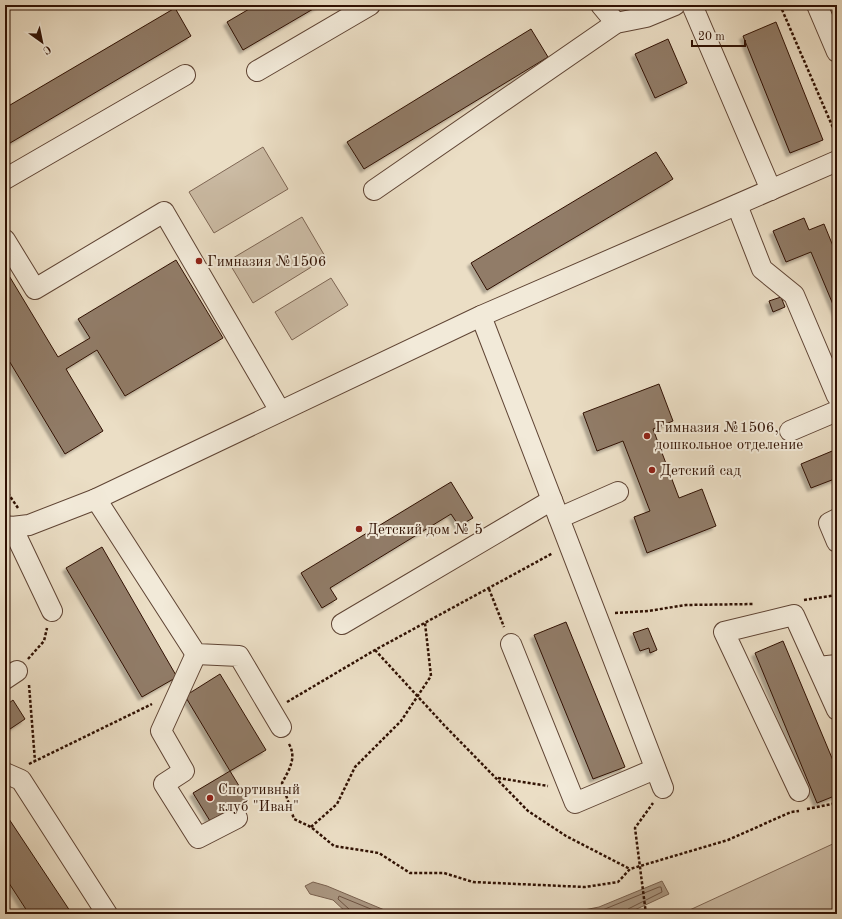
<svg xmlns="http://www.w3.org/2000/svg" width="842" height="919" font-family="'Old Standard TT',serif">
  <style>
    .green { fill: #cbbba4; stroke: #7e6654 }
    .water { fill: #ab9883; stroke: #7a6250 }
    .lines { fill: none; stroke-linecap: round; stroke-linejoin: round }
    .shore { stroke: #6e5443; stroke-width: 1 }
    .building { fill: #917c68; stroke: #301103; filter: url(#shadow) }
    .minor-casing { stroke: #5f4434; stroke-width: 22 }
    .path { stroke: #301103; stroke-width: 2.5; stroke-dasharray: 3 2; stroke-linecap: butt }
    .minor { stroke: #f2ead9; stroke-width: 20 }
    .poi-dot { fill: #8f2418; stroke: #f2ead9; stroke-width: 1.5 }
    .labels { text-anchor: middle; stroke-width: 4; stroke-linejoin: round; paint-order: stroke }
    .poi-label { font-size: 15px; fill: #301103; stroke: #f2ead9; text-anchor: start }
  </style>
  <defs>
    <filter id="shadow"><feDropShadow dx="-3.5" dy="3.5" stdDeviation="1" flood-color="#0004"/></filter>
  </defs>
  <rect width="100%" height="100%" fill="#ebdec5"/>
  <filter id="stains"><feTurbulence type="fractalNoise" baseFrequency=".005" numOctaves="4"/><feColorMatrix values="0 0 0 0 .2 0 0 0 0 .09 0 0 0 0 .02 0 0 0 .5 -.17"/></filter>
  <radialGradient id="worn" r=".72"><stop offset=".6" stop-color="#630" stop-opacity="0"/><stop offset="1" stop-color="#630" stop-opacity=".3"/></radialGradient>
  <g class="green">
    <path d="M263,147L288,189L214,233L189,192Z"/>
    <path d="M302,217L326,258L253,303L228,261Z"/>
    <path d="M331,278L348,305L292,340L275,312Z"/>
    <path d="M837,842V914H681Z"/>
  </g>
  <g class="water">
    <path d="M662,881L669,894L626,914H564L599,907Z"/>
    <path d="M313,882L327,886L394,914H348L333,900L310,894L305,886Z"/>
  </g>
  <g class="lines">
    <g class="shore">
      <path d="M350,914V910L338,899L339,896L383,914"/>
      <path d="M584,914L600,911L659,887H661L662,892L628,909L625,914"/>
    </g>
  </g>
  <g class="building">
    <path d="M256,5H320L243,50L227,22Z"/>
    <path d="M175,8L191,36L5,146V108Z"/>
    <path d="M776,22L823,140L790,153L743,36Z"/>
    <path d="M531,29L548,57L364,169L347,142Z"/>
    <path d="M668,39L687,83L655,98L635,54Z"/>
    <path d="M656,152L673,179L487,290L471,263Z"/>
    <path d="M804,218L809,230L824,224L833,246L837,245V314L811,252L786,262L773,231Z"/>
    <path d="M176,260L223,338L125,396L97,350L66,369L103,431L65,454L5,354V269L58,357L90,338L78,319Z"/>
    <path d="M781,297L785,307L773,312L769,301Z"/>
    <path d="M659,384L673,421L653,429L679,498L702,489L716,526L647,553L634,517L650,511L623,441L597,451L583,413Z"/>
    <path d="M837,449V478L811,488L801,464Z"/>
    <path d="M451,482L473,518L459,526L451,514L330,588L337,599L322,608L301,573Z"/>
    <path d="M102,547L177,677L142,697L66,568Z"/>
    <path d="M566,622L625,767L593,779L534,635Z"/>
    <path d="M648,628L657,650L650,653L649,648L640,651L633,633Z"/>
    <path d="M783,641L837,770V795L817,803L755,653Z"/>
    <path d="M220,674L266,750L230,771L185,696Z"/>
    <path d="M13,700L25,719L10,729L5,721V706Z"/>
    <path d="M230,771L247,799L210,821L193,793Z"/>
    <path d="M5,813L72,914H29L5,877Z"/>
  </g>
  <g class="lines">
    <g class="minor-casing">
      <g id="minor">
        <path d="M601,5L616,23"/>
        <path d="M692,5L771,190"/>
        <path d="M817,5L837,52"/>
        <path d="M257,71L370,5"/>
        <path d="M5,179L185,75"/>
        <path d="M374,190L616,23L646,17L675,5"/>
        <path d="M737,205L762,269L794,295L837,396"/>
        <path d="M5,240L35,289L164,212L280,411"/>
        <path d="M481,316L663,788"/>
        <path d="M790,431L837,411"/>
        <path d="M96,499L196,654L239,656L281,727"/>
        <path d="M559,518L618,492"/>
        <path d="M837,519L829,523L837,542"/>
        <path d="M5,526L12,527L52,611"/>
        <path d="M12,527L29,525L96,499L481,316L837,161"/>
        <path d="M342,624L552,500"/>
        <path d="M511,644L575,803L655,769"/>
        <path d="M196,654L161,731L184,771L164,784L198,838L237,818"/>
        <path d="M818,667L837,665"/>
        <path d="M5,679L17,671"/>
        <path d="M5,773L21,780L107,914"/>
        <path d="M799,791L724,632L794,615L837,710"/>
      </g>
    </g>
    <g class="path">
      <path d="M780,5L837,137"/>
      <path d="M5,489L18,508"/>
      <path d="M489,589L504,627"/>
      <path d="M804,600L837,595"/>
      <path d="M615,613L648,611L686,605L753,604"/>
      <path d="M375,650L444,725L528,811L566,836L630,869"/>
      <path d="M28,659L44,641L47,628"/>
      <path d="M29,685L35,761"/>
      <path d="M287,702L375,650L553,553"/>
      <path d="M289,744C297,758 289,770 282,783L294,819L311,827L334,846L379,853L410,873H444L473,882L585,887L618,882L630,869L728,840L791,812L799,811"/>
      <path d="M29,764L152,704"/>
      <path d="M498,778L548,786"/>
      <path d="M807,809L837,803"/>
      <path d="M311,827L337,804L355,767L401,721L431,676L425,623"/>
      <path d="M646,914L635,828L653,803"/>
    </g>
    <use href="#minor" class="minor"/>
  </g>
  <g class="poi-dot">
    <circle cx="199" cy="261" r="4"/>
    <circle cx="647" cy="436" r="4"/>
    <circle cx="652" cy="470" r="4"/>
    <circle cx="359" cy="529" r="4"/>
    <circle cx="210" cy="798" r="4"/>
  </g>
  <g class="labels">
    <g class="poi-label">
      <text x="207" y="266">Гимназия №1506</text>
      <text x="655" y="432">Гимназия №1506,<tspan x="655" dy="17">дошкольное отделение</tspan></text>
      <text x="660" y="475">Детский сад</text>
      <text x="367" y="534">Детский дом № 5</text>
      <text x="218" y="794">Спортивный<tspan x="218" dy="17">клуб "Иван"</tspan></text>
    </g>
  </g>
  <rect width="842" height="919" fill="none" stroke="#ebdec5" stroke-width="20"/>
  <rect x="6" y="6" width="830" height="907" fill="none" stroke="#301103" stroke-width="2"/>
  <rect x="10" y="10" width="822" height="899" fill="none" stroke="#301103"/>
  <g transform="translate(42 42) rotate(147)" stroke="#f2ead9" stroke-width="3" paint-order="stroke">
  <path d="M0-3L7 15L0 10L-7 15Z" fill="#301103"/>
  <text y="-6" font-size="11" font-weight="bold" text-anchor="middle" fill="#301103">С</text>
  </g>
  <path d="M692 40v6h53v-6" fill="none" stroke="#301103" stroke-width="2"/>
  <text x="698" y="40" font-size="12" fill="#301103" stroke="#f2ead9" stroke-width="3" paint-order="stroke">20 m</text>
  <rect width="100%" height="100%" filter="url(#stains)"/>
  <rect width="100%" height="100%" fill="url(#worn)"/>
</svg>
